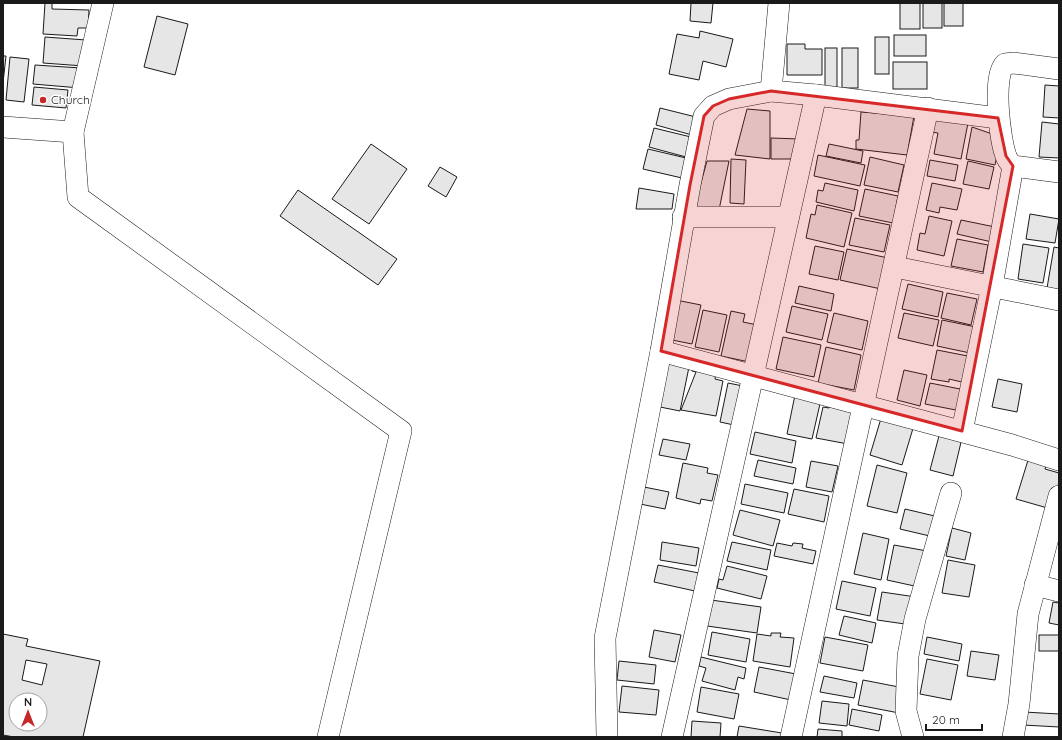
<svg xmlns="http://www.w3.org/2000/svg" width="1062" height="740" font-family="Quicksand,sans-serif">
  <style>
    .building { fill: #e6e6e6; stroke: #1a1a1a; fill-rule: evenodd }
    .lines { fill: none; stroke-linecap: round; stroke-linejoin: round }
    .minor-casing { stroke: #1a1a1a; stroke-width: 22 }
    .minor { stroke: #fff; stroke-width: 21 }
    .marked { fill: #d62828; fill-opacity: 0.2; stroke: #d62828; stroke-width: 3; stroke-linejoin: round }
    .poi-dot { fill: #c62828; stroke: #fff; stroke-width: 1.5 }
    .labels { text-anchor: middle; stroke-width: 3; stroke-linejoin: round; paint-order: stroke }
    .poi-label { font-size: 12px; fill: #1a1a1a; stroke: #fff; text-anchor: start }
  </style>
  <rect width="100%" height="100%" fill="#fff"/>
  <g class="building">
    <path d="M45,3H52V9L89,10L88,28H78L77,36L43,34Z"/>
    <path d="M691,3H713L711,23L690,21Z"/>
    <rect x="900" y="3" width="20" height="26"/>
    <rect x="923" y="3" width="19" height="25"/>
    <rect x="944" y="3" width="19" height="23"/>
    <path d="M157,16L188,24L175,75L144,67Z"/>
    <path d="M700,31L733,39L726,67L703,61L699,80L669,74L677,34L699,38Z"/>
    <rect x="894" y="35" width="32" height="21"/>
    <path d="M45,37L86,40L84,66L43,63Z"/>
    <rect x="875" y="37" width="14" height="37"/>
    <path d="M787,44H805V49H822V75H787Z"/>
    <rect x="825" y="48" width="12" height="41"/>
    <rect x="842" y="48" width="16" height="40"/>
    <path d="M3,56H6L3,83Z"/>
    <path d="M10,57L29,59L24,102L6,100Z"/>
    <rect x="893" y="62" width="34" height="27"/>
    <path d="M35,65L81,68L80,88L33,84Z"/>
    <path d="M1045,85L1059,86V118L1043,117Z"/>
    <path d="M34,87L68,90L66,108L32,105Z"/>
    <path d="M660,108L696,117L692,135L656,125Z"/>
    <path d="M747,109L770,111V159L735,155Z"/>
    <path d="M861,112L914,116L907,155L856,149V140H859Z"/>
    <path d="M934,116L968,123L961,159L934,154L938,133L931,132Z"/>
    <path d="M1042,122L1059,124V158L1039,157Z"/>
    <path d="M972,127L1001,137L995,165L966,159Z"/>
    <path d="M654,128L691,137L686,157L649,147Z"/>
    <path d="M771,138L800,139L799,159H771Z"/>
    <path d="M371,144L407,169L369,224L332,199Z"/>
    <path d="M829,144L863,151L861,163L826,156Z"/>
    <path d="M648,149L686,158L682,178L643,169Z"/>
    <path d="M818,155L865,165L860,186L814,176Z"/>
    <path d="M870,157L904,165L898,192L864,185Z"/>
    <path d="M731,159L746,160L744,204L730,203Z"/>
    <path d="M930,160L958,165L955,181L927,176Z"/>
    <path d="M707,161H729L719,210L694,208Z"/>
    <path d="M968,161L994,167L989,189L963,184Z"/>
    <path d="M440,167L457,177L446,197L428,186Z"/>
    <path d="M825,183L858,190L854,211L816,202L818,190L823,191Z"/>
    <path d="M932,183L962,189L957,210L940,207L939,213L926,210Z"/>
    <path d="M639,188L674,194L672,209H636Z"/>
    <path d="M865,189L898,196L893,223L859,216Z"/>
    <path d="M298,190L397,259L378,285L280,216Z"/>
    <path d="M817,205L852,213L844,247L806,238L811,214L815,215Z"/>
    <path d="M1030,214L1059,219L1055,243L1026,239Z"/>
    <path d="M929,216L952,221L944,256L917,250L920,233L925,234Z"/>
    <path d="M855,218L890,225L884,252L849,245Z"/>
    <path d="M961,220L995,227L992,242L957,234Z"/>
    <path d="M957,239L988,245L983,272L951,266Z"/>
    <path d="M1023,244L1049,248L1043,283L1018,279Z"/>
    <path d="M815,246L844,252L838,280L809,274Z"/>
    <path d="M1054,247L1059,248V290L1047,288Z"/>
    <path d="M847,249L888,258L881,289L840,280Z"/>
    <path d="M908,284L943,292L938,317L902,309Z"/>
    <path d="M799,286L834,294L831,311L795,303Z"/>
    <path d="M947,293L977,299L971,325L941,318Z"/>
    <path d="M676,300L701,305L692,344L667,339Z"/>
    <path d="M792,306L828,314L822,340L786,332Z"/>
    <path d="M703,310L727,315L719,352L695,347Z"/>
    <path d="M731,311L745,314L743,322L762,326L754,363L721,356Z"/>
    <path d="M834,313L868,321L862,350L827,342Z"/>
    <path d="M904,313L939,320L933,346L898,338Z"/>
    <path d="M942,320L976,327L970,353L937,346Z"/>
    <path d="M783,337L821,345L814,377L776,369Z"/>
    <path d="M826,347L861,355L854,390L818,383Z"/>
    <path d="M937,350L973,357L966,383L949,379V382L931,379Z"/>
    <path d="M665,362L689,367L680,411L655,406Z"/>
    <path d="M694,362L717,367L715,379L723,381L716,416L681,410L696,372L692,371Z"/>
    <path d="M904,370L927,375L920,406L897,400Z"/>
    <path d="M998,379L1022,384L1017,412L992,407Z"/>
    <path d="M728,383L743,386L734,425L720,422Z"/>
    <path d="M930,383L965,390L961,411L925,404Z"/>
    <path d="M796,390L822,395L812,439L787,434Z"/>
    <path d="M830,401L856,406L848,444L816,438L823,407L829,408Z"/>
    <path d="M882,415L914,425L902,465L870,455Z"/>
    <path d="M755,432L796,441L792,463L750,454Z"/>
    <path d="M940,432L962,438L953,476L930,470Z"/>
    <path d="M663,439L690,444L686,460L659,455Z"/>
    <path d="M1029,457L1047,462L1045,469L1059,473V482L1051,509L1016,499Z"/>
    <path d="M758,460L796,468L793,484L754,476Z"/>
    <path d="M811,461L838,466L832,492L806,487Z"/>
    <path d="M683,463L708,468L707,473L718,475L712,501L701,499L700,504L676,498Z"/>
    <path d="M877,465L907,473L897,513L867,506Z"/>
    <path d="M745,484L788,493L784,513L741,504Z"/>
    <path d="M644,487L669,492L665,509L640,504Z"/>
    <path d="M794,489L829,496L824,522L788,514Z"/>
    <path d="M905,509L939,517L934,537L900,529Z"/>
    <path d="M740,510L780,520L773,546L733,535Z"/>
    <path d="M952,528L971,533L965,560L946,556Z"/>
    <path d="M863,533L889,539L881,580L854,574Z"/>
    <path d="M662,542L699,548L696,566L660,560Z"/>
    <path d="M732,542L771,550L767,570L727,561Z"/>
    <path d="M777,543L792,546L793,543L803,544L802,548L816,551L813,564L774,556Z"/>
    <path d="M894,545L927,551L919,587L887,580Z"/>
    <path d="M948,560L975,565L969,597L942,593Z"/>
    <path d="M658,565L699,573L695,591L654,582Z"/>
    <path d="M727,566L767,576L761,599L717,588L719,579L723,580Z"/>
    <path d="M842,581L876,588L870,616L836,609Z"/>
    <path d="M882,592L916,597L912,625L877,620Z"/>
    <path d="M711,600L761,607L757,633L707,626Z"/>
    <path d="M1053,602L1059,603V625L1049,623Z"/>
    <path d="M844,616L876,623L872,643L839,635Z"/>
    <path d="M654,630L681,635L675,662L649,657Z"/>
    <path d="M712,632L750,639L746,662L708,655Z"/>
    <path d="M771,633H781L780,637L794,638L790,667L753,661L757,634L771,636Z"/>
    <path d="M3,634L28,639L26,646L100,661L83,737H14L3,735ZM26,660L47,664L42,685L22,680ZM16,700H40V724H16Z"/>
    <rect x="1039" y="635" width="20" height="16"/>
    <path d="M825,637L868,645L863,671L820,663Z"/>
    <path d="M927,637L962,644L959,661L924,654Z"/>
    <path d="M971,651L999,655L995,680L967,676Z"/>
    <path d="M701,657L746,668L744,679L738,677L735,690L702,681L706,668L699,666Z"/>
    <path d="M927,659L958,665L951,700L920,694Z"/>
    <path d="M619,661L656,665L654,684L617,680Z"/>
    <path d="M759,667L796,674L791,700L754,692Z"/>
    <path d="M824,676L857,683L854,698L820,692Z"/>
    <path d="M863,680L904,688L899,713L858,705Z"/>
    <path d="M622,686L659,690L656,715L619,712Z"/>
    <path d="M701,687L739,694L734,719L697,712Z"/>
    <path d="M822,701L849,704L847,726L819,723Z"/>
    <path d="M852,709L882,715L879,731L849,725Z"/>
    <path d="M1024,712L1059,714V727L1023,725Z"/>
    <path d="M692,721L721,723L720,737H691Z"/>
    <path d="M739,726L788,734V737H737Z"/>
    <path d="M818,729L842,731V737H817Z"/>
  </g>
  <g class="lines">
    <g class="minor-casing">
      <g id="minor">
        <path d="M103,3L73,132L78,197L401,431L328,737"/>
        <path d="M1059,69L1014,63L1005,64C992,76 1000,140 1006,156C1007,160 1010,163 1013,166L1059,172"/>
        <path d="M771,91L779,3"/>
        <path d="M3,127L73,132"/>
        <path d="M683,217H788"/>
        <path d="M895,267L1059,300"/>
        <path d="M661,351L690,185L704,116L713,106L729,99L771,91L816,95L998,118"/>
        <path d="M962,431L992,286L1013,166"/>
        <path d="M1035,585L1059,591"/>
        <path d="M607,737L605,638L661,351L1012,445L1059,460"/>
        <path d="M672,737L816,95"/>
        <path d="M791,737L928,108"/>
        <path d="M913,737L906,711L908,656L915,619L951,493"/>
        <path d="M1013,737L1019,704L1028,614L1059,496"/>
      </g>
    </g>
    <use href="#minor" class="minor"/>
  </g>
  <path class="marked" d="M771,91L998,118L1006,156L1013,166L962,431L661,351L690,185L704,116L713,106L729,99Z"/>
  <circle class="poi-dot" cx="43" cy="100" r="4"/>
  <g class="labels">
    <g class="poi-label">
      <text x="51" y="104">Church</text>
    </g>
  </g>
  <rect width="1062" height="740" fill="none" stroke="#1a1a1a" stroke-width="8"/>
  <g transform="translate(28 712)"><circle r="19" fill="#ffffff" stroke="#a3a3a3"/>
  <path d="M0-3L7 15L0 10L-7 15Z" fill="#c62828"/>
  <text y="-6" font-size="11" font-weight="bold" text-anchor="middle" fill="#1a1a1a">N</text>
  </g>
  <path d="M926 724v6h56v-6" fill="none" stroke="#1a1a1a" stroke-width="2"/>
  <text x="932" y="724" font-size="12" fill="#1a1a1a" stroke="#ffffff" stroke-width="3" paint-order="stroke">20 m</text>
</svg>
